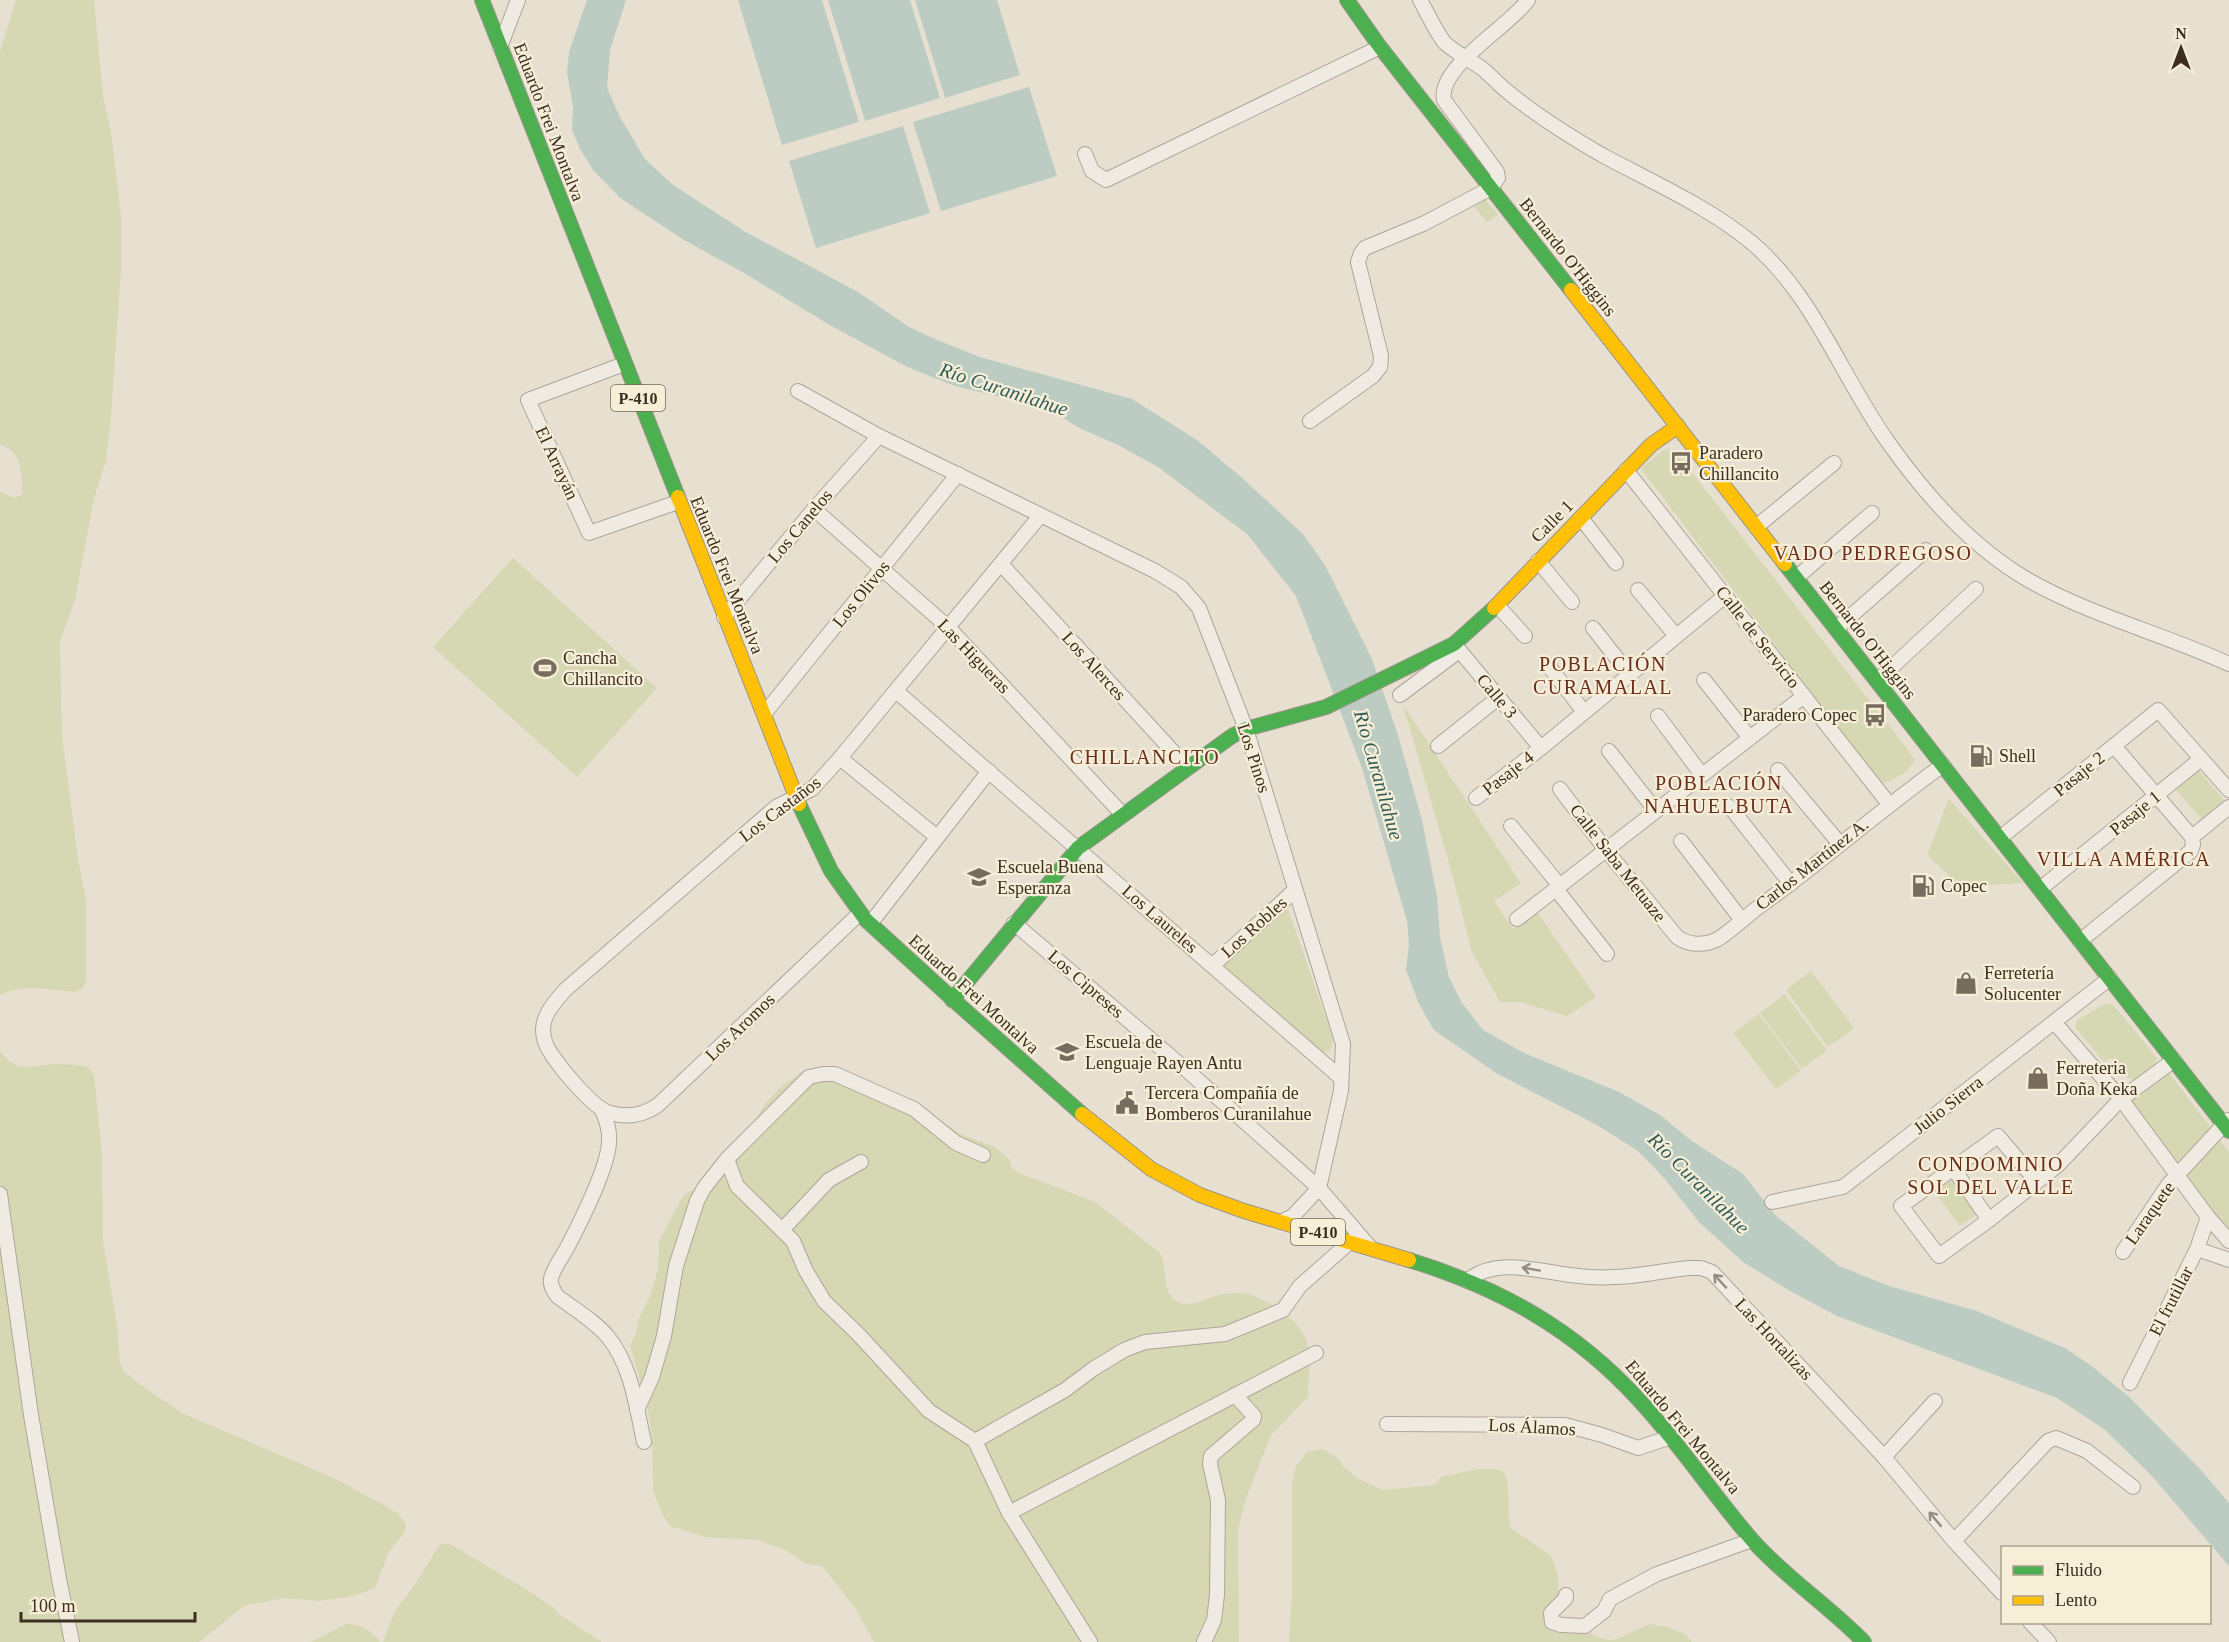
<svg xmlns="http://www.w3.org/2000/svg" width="2229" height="1642" font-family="Georgia,serif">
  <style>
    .green { fill: #d6d7b3 }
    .water { fill: #bcccc2 }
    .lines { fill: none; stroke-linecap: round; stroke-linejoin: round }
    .street-casing { stroke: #ada599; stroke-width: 16 }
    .fast-casing { stroke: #9c958a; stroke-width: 16 }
    .slow-casing { stroke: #9c958a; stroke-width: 16 }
    .street { stroke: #efebe3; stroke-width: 14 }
    .fast { stroke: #4caf50; stroke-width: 14 }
    .slow { stroke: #ffc107; stroke-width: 14 }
    .oneway { stroke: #968c82 }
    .labels { text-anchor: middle; stroke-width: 4.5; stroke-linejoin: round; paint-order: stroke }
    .shield { fill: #f7eed8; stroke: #756857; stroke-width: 1.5 }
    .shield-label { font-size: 16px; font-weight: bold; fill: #3d2e20 }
    .street-label { font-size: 18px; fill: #3d2e20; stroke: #f7eed8 }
    .poi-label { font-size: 18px; fill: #3d2e20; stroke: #f7eed8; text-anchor: start }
    .water-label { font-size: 20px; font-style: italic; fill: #2f5d5a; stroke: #f7eed8 }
    .neighbourhood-label { font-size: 20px; letter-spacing: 1.5px; fill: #6b2e1e; stroke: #f7eed8 }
  </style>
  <rect width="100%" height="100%" fill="#e7e0d1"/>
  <g class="green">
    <path d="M16,0H94L103,96L111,132L121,216V271L111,416L106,461L94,498L75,600L60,641L62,736L78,859L86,900V981L82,989L74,992C52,990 20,984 0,995V492L14,498L23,494C21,475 23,450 0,445V52Z"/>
    <path d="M1484,198L1498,215L1487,222L1473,205Z"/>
    <path d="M1670,449L1676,452L1915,759C1913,768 1890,785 1880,783L1645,474L1642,470L1643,466L1664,450Z"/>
    <path d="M513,558L657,688L577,777L433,647Z"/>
    <path d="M1403,705L1521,883L1494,901L1513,929L1538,913L1596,997L1567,1016L1520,1002H1500L1472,952L1451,870Z"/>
    <path d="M2197,768L2226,803L2204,822L2174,787Z"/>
    <path d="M1949,799L2023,883L1961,887L1927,855Z"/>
    <path d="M1288,909L1333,1039L1331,1050L1323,1053L1222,965L1277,913Z"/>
    <path d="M1811,971L1854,1028L1828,1047L1786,990Z"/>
    <path d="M1785,994L1827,1050L1802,1069L1760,1013Z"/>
    <path d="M2110,1003L2115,1007L2157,1058L2154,1067L2134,1080L2126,1077L2111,1058L2104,1062L2075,1027L2077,1020L2105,1004Z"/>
    <path d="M1759,1014L1801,1071L1776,1089L1733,1033Z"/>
    <path d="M0,1051C17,1076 35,1064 60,1064C70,1064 79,1065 88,1067L94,1075L102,1155L103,1241L117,1325L120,1363L124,1371L139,1384L184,1414L334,1478L389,1508L398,1514L406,1524L405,1532L389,1551L375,1588L354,1596L319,1601L284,1598L244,1606L199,1642H0Z"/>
    <path d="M812,1069L837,1071L925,1109L960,1134L995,1147L1009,1159L1012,1168L1019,1173L1095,1202L1160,1253C1168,1268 1161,1289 1175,1300C1188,1310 1205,1298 1219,1295C1228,1293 1243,1292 1251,1295C1273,1303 1302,1321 1308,1346C1311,1359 1308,1382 1308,1397L1271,1435L1246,1498L1238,1530L1239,1642H874L856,1609L822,1566L806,1564L787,1551L758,1540L705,1537L670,1526L662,1514L653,1491L652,1438L648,1410L630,1345L636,1334L639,1318L650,1296L658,1269L659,1241L683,1196L704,1182L742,1140L766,1103L782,1086L802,1072Z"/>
    <path d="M2169,1073L2229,1152V1231L2128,1103Z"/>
    <path d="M1954,1174L1981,1211L1960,1226L1933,1190Z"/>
    <path d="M1323,1449L1338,1458L1343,1466L1357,1478L1383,1490L1434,1485L1441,1477L1478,1469H1494L1503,1471C1513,1487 1505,1510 1511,1528L1551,1556L1558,1575V1611L1563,1618L1600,1638L1609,1640L1618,1639L1649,1624L1668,1627L1685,1634L1692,1642H1289L1292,1594V1483L1296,1466L1307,1452Z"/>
    <path d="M440,1544H450L529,1591L554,1608L560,1615L602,1642H383L395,1611L412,1589Z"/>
    <path d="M346,1624C362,1624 371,1630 380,1642H311Z"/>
  </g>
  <g class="water">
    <path d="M587,0H626L610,50L607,88L620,117L645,159L673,185L744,231L858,292L909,327L937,340L980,357L1132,399L1197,440L1241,477L1303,534L1325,565L1372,659L1397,732L1422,820L1437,896L1440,937L1449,977L1462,1003L1483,1030L1524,1053L1619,1092L1660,1115L1692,1141L1743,1174L1776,1216L1839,1266L1889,1286L1977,1311L2065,1348L2093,1367L2129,1397L2200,1469L2229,1503V1566L2151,1475L2104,1429L2057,1398L1837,1316L1790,1291L1743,1262L1699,1222L1665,1179L1638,1151L1597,1125L1496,1073L1434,1030L1419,1004L1406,970L1409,944L1407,921L1362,768L1296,596L1247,534L1158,467L1118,445L1079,428L1059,415L1033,405L955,386L907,367L828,324L744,273L684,240L620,198L593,170L580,149L572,130L573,107L567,72L569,52Z"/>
    <path d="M738,0H822L859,122L782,145Z"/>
    <path d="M828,0H910L940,98L865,121Z"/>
    <path d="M915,0H997L1020,75L945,98Z"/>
    <path d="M1029,87L1057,176L941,211L913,122Z"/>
    <path d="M903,126L930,213L816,248L789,161Z"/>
  </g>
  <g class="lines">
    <g class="street-casing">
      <g id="street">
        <path d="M1420,0C1428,14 1435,30 1444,42C1451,50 1474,62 1484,70C1492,77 1499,85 1508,92C1537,116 1569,136 1602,155C1652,182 1707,206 1751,242C1814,295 1841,376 1888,442C1926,496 1972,548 2030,581C2092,616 2164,634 2229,664"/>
        <path d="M500,47L518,0"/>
        <path d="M1085,154L1092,171L1106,180L1380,47"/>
        <path d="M624,364L528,400L589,533L678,502"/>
        <path d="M798,391L879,436L1155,571L1181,587L1199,608L1246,729L1343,1044L1341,1091L1319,1188"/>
        <path d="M1310,421L1373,376L1380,367L1381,356L1358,262L1361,253L1365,248L1425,223L1491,188L1498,178L1497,172L1444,100C1437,67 1510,26 1528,0"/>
        <path d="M1626,470L1889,804"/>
        <path d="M814,509L949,628L1123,815"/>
        <path d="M1581,518L1616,563"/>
        <path d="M1756,527L1834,463"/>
        <path d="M1538,561L1572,602"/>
        <path d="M1001,564L1188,768"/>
        <path d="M1796,578L1872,513"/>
        <path d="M1638,590L1676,636"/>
        <path d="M1497,605L1525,636"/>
        <path d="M724,617L814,509L879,436"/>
        <path d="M1593,628L1630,675"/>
        <path d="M1836,629L1926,550"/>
        <path d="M1454,644L1541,748"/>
        <path d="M1548,665L1584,712"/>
        <path d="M1704,680L1750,738"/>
        <path d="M1877,681L1976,589"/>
        <path d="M896,691L1341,1078"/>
        <path d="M1400,695L1459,651"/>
        <path d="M764,714L958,474"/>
        <path d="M1658,716L1702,775"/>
        <path d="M1438,746L1498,698"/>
        <path d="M2114,746L2192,837"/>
        <path d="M1609,751L1656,811"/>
        <path d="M840,758L937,837"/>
        <path d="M1778,770L1840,844"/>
        <path d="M1560,789L1606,850L1677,937C1688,945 1703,946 1716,940C1728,934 1747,915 1760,906C1823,861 1880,810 1943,765"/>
        <path d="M1476,798L1541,748L1725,596"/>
        <path d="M1730,807L1791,884"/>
        <path d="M1511,826L1560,886"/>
        <path d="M2000,838L2158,710L2229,790"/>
        <path d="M1681,841L1741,919"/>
        <path d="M1556,889L1607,954"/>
        <path d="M2040,889L2201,759"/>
        <path d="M860,913L658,1105C644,1115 628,1118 610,1113C594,1109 562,1070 552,1055C547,1048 543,1039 543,1030C543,1014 555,1002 565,990L776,807L812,789L840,758L1040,516"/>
        <path d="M1517,919L1804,696"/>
        <path d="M1014,923L1190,1073L1319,1188L1369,1246"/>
        <path d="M870,924L989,771"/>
        <path d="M2080,941L2191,851L2193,844L2192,837L2229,807"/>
        <path d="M1213,965L1295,890"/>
        <path d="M2054,1022L2121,1099L2208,1217L2229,1241"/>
        <path d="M602,1110C606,1120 610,1130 609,1141C609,1165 580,1223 568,1246C563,1256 553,1268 551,1279C550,1286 554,1291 557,1296C574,1309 595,1321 608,1337C632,1367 636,1406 644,1442"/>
        <path d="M727,1159L737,1186L793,1241L806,1271L824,1301L859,1335L929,1411L975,1441L1009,1513L1090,1642"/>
        <path d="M1953,1168L1989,1220"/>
        <path d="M2037,1182L1998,1136L1901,1206L1939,1256L1989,1220L2037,1182L2059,1164L2121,1099L2174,1060"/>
        <path d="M0,1194L31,1415L59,1579L72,1642"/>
        <path d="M1772,1202L1843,1187L2110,978"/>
        <path d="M1281,1222L1293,1216L1319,1188"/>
        <path d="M782,1230L829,1180L861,1162"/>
        <path d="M2197,1249L2229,1260"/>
        <path d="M2123,1252L2168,1185L2228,1120"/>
        <path d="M1467,1281C1496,1257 1537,1271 1570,1275C1584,1277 1598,1278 1612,1277C1638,1277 1664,1270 1690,1268H1701L1712,1272L1884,1457L1954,1541L2002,1593"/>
        <path d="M2130,1383L2197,1249L2208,1217"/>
        <path d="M637,1410L652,1377L664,1336L676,1266L697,1201L704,1188L727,1159L809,1077L823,1074H835L914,1109L956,1143L983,1155"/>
        <path d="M1387,1424L1565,1425L1602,1435L1638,1448L1671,1437"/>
        <path d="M975,1441L1065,1390L1093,1369L1124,1350L1145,1342L1225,1334L1283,1310L1300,1286L1351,1241"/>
        <path d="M1884,1457L1935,1401"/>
        <path d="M1009,1513L1316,1353"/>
        <path d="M1954,1541L2048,1441L2056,1438L2087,1451L2133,1487"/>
        <path d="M1566,1595V1598L1551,1613L1552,1622L1561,1625L1585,1626L1604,1611L1610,1599L1657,1574L1752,1540"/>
        <path d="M2030,1622L2049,1642"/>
        <path d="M1204,1642L1214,1620L1217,1595L1218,1500L1210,1464L1211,1456L1253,1420L1254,1416L1235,1395"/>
      </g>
    </g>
    <g class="fast-casing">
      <g id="fast">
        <path d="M482,0L678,497"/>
        <path d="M1347,0L1380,47L1571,290"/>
        <path d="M1785,564L2229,1131"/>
        <path d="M799,804L831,871L865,919L958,1004L1082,1114"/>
        <path d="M952,1000L1078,848L1232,736L1246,729L1326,707L1454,644L1494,608"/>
        <path d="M1409,1260C1500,1288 1574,1329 1639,1400C1680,1444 1713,1495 1753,1541C1786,1578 1829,1606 1864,1642"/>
      </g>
    </g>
    <g class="slow-casing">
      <g id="slow">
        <path d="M1571,290L1785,564"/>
        <path d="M678,497L799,804"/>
        <path d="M1494,608L1651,445L1678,426"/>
        <path d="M1082,1114L1151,1169L1200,1195L1244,1211L1409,1260"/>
      </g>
    </g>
    <use href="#street" class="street"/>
    <use href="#fast" class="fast"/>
    <use href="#slow" class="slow"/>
  </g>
  <defs><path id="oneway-shaft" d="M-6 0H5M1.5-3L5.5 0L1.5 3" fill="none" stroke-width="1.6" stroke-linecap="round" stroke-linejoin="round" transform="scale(1.5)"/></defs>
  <g class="oneway">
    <use href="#oneway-shaft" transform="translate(1531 1269) rotate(-170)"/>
    <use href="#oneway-shaft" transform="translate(1720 1281) rotate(-133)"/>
    <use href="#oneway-shaft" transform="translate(1935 1519) rotate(-130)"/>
  </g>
  <defs>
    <g id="bus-bare" transform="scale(1.8)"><path d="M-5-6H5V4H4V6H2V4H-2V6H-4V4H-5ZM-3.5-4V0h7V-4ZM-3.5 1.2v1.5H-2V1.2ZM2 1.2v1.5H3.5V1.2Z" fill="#786c5e" stroke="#f7eed8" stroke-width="2.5" paint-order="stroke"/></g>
    <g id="stadium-bare" transform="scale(1.8)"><path d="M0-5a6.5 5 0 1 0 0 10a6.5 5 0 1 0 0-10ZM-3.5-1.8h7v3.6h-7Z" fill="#786c5e" stroke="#f7eed8" stroke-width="2.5" paint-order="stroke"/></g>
    <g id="fuel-bare" transform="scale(1.8)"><path d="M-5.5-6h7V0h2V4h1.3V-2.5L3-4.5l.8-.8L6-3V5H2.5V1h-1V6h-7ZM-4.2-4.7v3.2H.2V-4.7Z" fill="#786c5e" stroke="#f7eed8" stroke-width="2.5" paint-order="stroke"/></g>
    <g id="school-bare" transform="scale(1.8)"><path d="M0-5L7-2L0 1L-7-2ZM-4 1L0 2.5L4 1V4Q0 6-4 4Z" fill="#786c5e" stroke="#f7eed8" stroke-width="2.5" paint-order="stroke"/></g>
    <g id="shop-bare" transform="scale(1.8)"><path d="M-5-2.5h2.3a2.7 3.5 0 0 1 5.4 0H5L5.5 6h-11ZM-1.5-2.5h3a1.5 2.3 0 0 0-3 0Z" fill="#786c5e" stroke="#f7eed8" stroke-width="2.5" paint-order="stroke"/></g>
    <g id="civic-bare" transform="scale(1.8)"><path d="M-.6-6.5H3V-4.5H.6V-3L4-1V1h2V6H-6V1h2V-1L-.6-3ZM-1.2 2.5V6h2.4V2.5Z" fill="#786c5e" stroke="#f7eed8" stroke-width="2.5" paint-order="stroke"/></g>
  </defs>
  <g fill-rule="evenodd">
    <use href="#bus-bare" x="1681" y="463"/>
    <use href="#stadium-bare" x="545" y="668"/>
    <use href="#bus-bare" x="1875" y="715"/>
    <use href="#fuel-bare" x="1981" y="756"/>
    <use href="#school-bare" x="979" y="877"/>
    <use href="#fuel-bare" x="1923" y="886"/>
    <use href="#shop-bare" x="1966" y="983"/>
    <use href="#school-bare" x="1067" y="1052"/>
    <use href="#shop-bare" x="2038" y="1078"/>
    <use href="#civic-bare" x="1127" y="1103"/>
  </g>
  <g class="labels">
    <g class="shield">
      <rect x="611" y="385" width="54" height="26" rx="4.5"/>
      <rect x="1291" y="1219" width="54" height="26" rx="4.5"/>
    </g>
    <g class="shield-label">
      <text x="638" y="404">P-410</text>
      <text x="1318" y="1238">P-410</text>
    </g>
    <g class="street-label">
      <text transform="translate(549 122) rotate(69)" y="6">Eduardo Frei Montalva</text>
      <text transform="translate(1568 257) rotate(52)" y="6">Bernardo O'Higgins</text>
      <text transform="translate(557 463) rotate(65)" y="6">El Arrayán</text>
      <text transform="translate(1552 521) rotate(-45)" y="6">Calle 1</text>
      <text transform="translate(800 526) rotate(-50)" y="6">Los Canelos</text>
      <text transform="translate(727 575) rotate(68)" y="6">Eduardo Frei Montalva</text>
      <text transform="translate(861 594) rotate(-51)" y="6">Los Olivos</text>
      <text transform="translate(1758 637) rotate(52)" y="6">Calle de Servicio</text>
      <text transform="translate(1868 640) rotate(52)" y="6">Bernardo O'Higgins</text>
      <text transform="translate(974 656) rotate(46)" y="6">Las Higueras</text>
      <text transform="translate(1094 666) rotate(48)" y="6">Los Alerces</text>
      <text transform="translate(1497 696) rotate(50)" y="6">Calle 3</text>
      <text transform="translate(1254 758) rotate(72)" y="6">Los Pinos</text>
      <text transform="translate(1508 773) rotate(-38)" y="6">Pasaje 4</text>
      <text transform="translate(2079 774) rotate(-39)" y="6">Pasaje 2</text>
      <text transform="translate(780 809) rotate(-37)" y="6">Los Castaños</text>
      <text transform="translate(2135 813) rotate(-39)" y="6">Pasaje 1</text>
      <text transform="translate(1618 863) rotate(52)" y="6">Calle Saba Metuaze</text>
      <text transform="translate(1812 864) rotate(-38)" y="6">Carlos Martínez A.</text>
      <text transform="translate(1160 919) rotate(41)" y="6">Los Laureles</text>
      <text transform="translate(1254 927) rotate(-42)" y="6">Los Robles</text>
      <text transform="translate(1086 984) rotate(41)" y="6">Los Cipreses</text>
      <text transform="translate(974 994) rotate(42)" y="6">Eduardo Frei Montalva</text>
      <text transform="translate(740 1027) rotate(-44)" y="6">Los Aromos</text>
      <text transform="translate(1948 1105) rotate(-38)" y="6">Julio Sierra</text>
      <text transform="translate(2150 1213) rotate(-55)" y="6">Laraquete</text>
      <text transform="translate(2171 1301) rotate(-63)" y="6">El frutillar</text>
      <text transform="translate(1774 1339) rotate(47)" y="6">Las Hortalizas</text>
      <text transform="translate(1532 1427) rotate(3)" y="6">Los Álamos</text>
      <text transform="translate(1683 1427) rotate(50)" y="6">Eduardo Frei Montalva</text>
    </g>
    <g class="poi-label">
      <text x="1699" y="459">Paradero<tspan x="1699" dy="21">Chillancito</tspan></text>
      <text x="563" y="664">Cancha<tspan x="563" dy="21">Chillancito</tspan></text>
      <text x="1857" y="721" text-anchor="end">Paradero Copec</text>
      <text x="1999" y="762">Shell</text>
      <text x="997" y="873">Escuela Buena<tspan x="997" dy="21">Esperanza</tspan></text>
      <text x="1941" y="892">Copec</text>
      <text x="1984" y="979">Ferretería<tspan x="1984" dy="21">Solucenter</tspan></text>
      <text x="1085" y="1048">Escuela de<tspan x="1085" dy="21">Lenguaje Rayen Antu</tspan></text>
      <text x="2056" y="1074">Ferreteria<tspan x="2056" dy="21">Doña Keka</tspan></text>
      <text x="1145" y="1099">Tercera Compañía de<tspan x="1145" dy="21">Bomberos Curanilahue</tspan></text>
    </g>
    <g class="water-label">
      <text transform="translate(1004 389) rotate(18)" y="7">Río Curanilahue</text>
      <text transform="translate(1379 775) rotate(74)" y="7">Río Curanilahue</text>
      <text transform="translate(1699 1183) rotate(45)" y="7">Río Curanilahue</text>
    </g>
    <g class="neighbourhood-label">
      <text x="1873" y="560">VADO PEDREGOSO</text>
      <text x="1603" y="671">POBLACIÓN<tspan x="1603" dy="23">CURAMALAL</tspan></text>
      <text x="1145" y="764">CHILLANCITO</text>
      <text x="1719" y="790">POBLACIÓN<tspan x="1719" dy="23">NAHUELBUTA</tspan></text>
      <text x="2124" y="866">VILLA AMÉRICA</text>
      <text x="1991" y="1171">CONDOMINIO<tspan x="1991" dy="23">SOL DEL VALLE</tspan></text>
    </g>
  </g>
  <rect x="2001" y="1546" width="210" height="78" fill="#f7eed8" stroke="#ada18e" stroke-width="1.5"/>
  <rect x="2013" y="1566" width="30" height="9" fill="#4caf50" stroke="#ada18e" stroke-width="1.5"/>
  <text x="2055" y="1576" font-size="18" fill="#3d2e20">Fluido</text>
  <rect x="2013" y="1596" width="30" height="9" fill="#ffc107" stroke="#ada18e" stroke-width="1.5"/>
  <text x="2055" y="1606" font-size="18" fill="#3d2e20">Lento</text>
  <g transform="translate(2181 48)" stroke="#f7eed8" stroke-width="4.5" paint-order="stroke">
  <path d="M0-4.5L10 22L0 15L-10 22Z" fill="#3d2e20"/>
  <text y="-9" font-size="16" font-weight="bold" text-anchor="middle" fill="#3d2e20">N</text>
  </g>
  <path d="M21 1612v9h174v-9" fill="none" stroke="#3d2e20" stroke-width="3"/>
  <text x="30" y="1612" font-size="18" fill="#3d2e20" stroke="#f7eed8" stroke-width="4.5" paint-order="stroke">100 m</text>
</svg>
